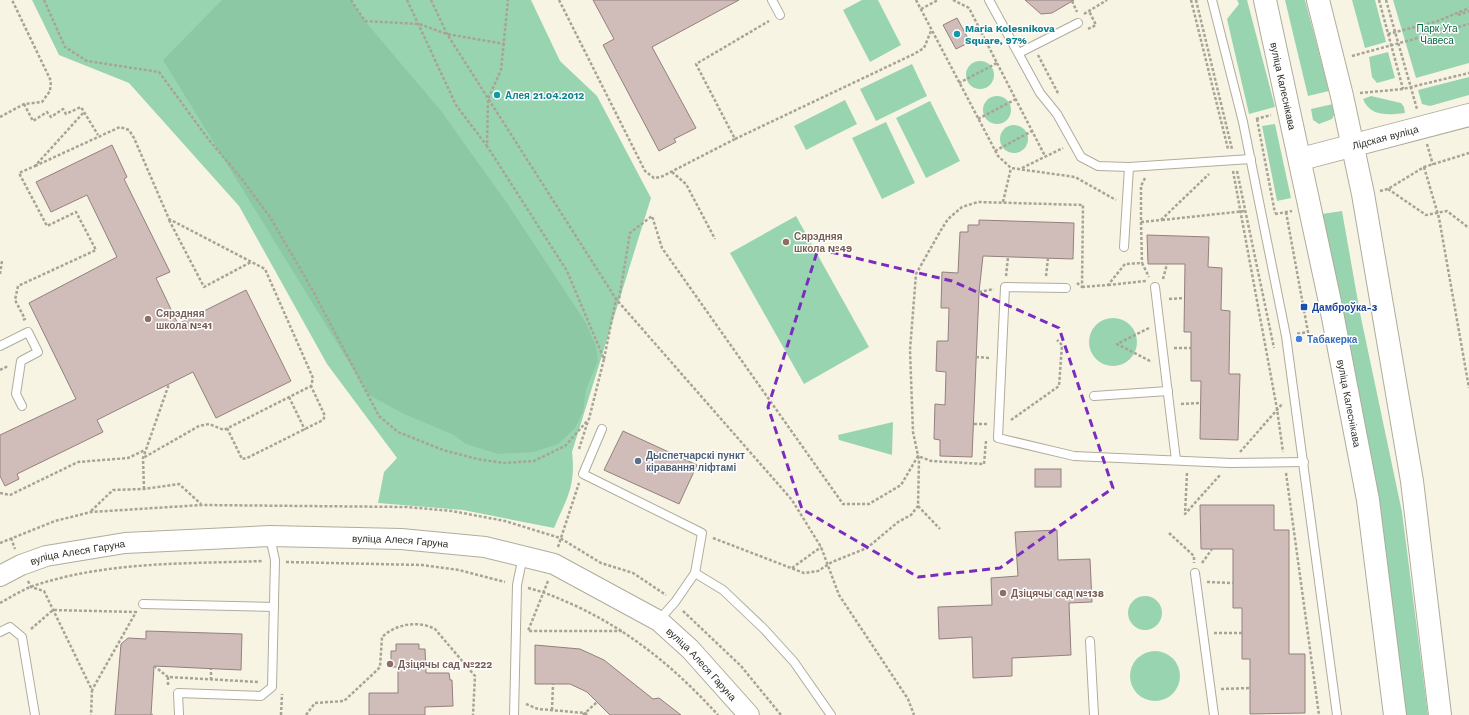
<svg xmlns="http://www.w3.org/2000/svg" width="1469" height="715" font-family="'Work Sans',sans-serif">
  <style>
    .green { fill: #99d4b0 }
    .forest { fill: #8dc8a4 }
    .building { fill: #d0bdba; stroke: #93807e }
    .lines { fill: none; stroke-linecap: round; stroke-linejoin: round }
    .service-casing { stroke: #b0ac9c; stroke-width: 10 }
    .tertiary-casing { stroke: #b0ac9c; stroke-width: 22 }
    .secondary-casing { stroke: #b0ac9c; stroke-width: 24 }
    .path { stroke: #a7a497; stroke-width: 2.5; stroke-dasharray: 3 2; stroke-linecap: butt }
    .service { stroke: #fff; stroke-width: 8 }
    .tertiary { stroke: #fff; stroke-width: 20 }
    .secondary { stroke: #fff; stroke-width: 22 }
    .marked { fill: none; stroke: #7b2cbf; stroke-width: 3; stroke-dasharray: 8 5; stroke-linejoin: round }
    .culture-dot { fill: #0f9aa8; stroke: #fff; stroke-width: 1.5 }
    .education-dot { fill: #8d6e63; stroke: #fff; stroke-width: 1.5 }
    .transit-dot { fill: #1a4fb4; stroke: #fff; stroke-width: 1.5 }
    .shop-dot { fill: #3f7fe0; stroke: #fff; stroke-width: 1.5 }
    .service-dot { fill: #5c6f8a; stroke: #fff; stroke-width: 1.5 }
    .labels { text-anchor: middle; stroke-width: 3; stroke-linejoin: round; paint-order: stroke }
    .culture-label { font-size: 10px; font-weight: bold; fill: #0d838f; stroke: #fff; text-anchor: start }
    .park-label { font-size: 10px; fill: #00693e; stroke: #fff }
    .street-label { font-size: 10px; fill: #2e2d27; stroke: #fff }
    .education-label { font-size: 10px; font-weight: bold; fill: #785e54; stroke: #fff; text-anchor: start }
    .transit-label { font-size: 10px; font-weight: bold; fill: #164399; stroke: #fff; text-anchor: start }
    .shop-label { font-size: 10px; font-weight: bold; fill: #366cbe; stroke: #fff; text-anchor: start }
    .service-label { font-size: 10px; font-weight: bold; fill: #4e5e75; stroke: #fff; text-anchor: start }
  </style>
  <rect width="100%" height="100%" fill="#f8f4e3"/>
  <g class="green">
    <path d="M32,0H531L560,61L597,96L651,198L572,452C576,486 567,498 554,528L463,510L378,503L384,472L397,458L327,364L239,206L129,83L59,55Z"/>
    <path d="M862,0H878L901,45L870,62L843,10Z"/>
    <path d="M1237,0H1247L1275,107L1249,114L1227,19L1239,4Z"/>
    <path d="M1285,0H1305L1329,91L1308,96Z"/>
    <path d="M1352,0H1375L1386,42L1365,48Z"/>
    <path d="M1393,0H1469V63L1416,78Z"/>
    <path d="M1388,52L1395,78L1377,83L1372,77L1369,57Z"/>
    <circle cx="980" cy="75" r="14"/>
    <path d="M912,64L927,96L876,121L860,89Z"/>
    <path d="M1469,77V95L1430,106L1422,104L1418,90Z"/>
    <circle cx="997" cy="110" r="14"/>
    <path d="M1371,96L1401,103L1404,107L1405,113C1389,115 1370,117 1363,99Z"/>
    <path d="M845,100L857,124L806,150L794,126Z"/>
    <path d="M930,101L960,161L926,178L896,118Z"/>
    <path d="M1333,104L1335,113L1332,119L1319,124L1313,120L1311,109Z"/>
    <path d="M886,122L915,183L882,199L852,138Z"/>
    <path d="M1275,124L1291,198L1277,201L1262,126Z"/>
    <circle cx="1014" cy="139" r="14"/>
    <path d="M1342,211L1360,313L1402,512L1428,715H1402L1363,438L1322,214Z"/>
    <path d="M796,216L869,347L804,384L730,253Z"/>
    <circle cx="1113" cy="342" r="24"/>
    <path d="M893,422L892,455L839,440L838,435Z"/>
    <circle cx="1145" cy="613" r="17"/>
    <circle cx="1155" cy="676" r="25"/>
  </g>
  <path class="forest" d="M222,0H350L365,21L441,111L509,206L586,323L596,346L598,361L586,389L583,412L575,428L558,444L534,452L498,454L466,444L454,435L404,414L369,395L163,60Z"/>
  <g class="building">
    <path d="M593,0H739L652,47L696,128L674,139L676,142L659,151L603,45L614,39Z"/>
    <path d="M1025,0H1074L1052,13L1041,14Z"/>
    <path d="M957,18L970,42L956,49L943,25Z"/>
    <path d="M112,145L127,177L124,179L170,272L156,278L178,324L246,290L291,381L216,418L193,372L97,420L103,432L17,474L19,479L5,486L0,476V435L76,399L29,303L117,257L87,195L51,212L36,182Z"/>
    <path d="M979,220L1074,223L1073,259L983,256L979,292L972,457L940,456V440L934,439L935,404L945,405L946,372L936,371L937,341H948L949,308H941L942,272L958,273L960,232H968V225H979Z"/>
    <path d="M1147,235L1209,237L1208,267L1222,268L1221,310L1230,311L1229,374H1240L1238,440L1200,439L1201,381H1191V332H1184L1185,264H1148Z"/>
    <path d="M623,431L697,465L679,504L604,470Z"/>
    <rect x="1035" y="469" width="26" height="18"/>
    <path d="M1200,505H1274V530H1289V654H1305V713L1250,714V659H1242V608H1233V549H1201Z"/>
    <path d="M1057,530L1058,560L1090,559L1092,602L1069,603L1071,655L1012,658V676L973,678L972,637L939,639L938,607L992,605L991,578L1018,576L1015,532Z"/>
    <path d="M146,631L242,634L241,670L154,666L151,715H115L121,644L128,638L146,639Z"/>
    <path d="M396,644H419V649H425L426,673H449L450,680H452L453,706L425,707V715H369V693H398V667H391V651H396Z"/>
    <path d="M535,645L580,649L604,660L653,699L659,698L681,715H610L587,692L570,684H535Z"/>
  </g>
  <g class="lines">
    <g class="service-casing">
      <g id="service">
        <path d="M772,0L780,15"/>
        <path d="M989,0L1040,93L1057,114L1081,157L1098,166L1129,167L1251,159"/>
        <path d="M1212,0L1243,122L1286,336L1337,715"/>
        <path d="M1019,53L1078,23"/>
        <path d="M1124,247L1129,167"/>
        <path d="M1155,287L1176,460"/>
        <path d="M1066,288L1005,287L998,438L1074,456L1230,463L1304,462"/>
        <path d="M0,346L28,332L38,352L21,361L16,394L22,406"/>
        <path d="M1094,396L1168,391"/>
        <path d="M602,429L583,474L702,533L695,573"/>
        <path d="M1195,573L1214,715"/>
        <path d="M143,604L274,607"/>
        <path d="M659,620L675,602L695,573L723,590L764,629L794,662L831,715"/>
        <path d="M0,632L10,627L22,637L35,715"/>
        <path d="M1090,641L1094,715"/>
        <path d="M179,715L178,693L261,696L272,687L275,560L270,537"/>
        <path d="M514,715L517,585L523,556"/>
      </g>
    </g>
    <g class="tertiary-casing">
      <g id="tertiary">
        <path id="s1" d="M0,576L21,565L46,556L125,543L270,536L401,539L485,547L554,564L659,621L690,649L749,715"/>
      </g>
    </g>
    <g class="secondary-casing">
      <g id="secondary">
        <path id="s2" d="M1265,0L1330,302L1368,500L1395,715"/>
        <path d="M1318,0L1342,96L1363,194L1412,481L1440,715"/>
        <path id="s3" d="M1301,159L1469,115"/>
      </g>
    </g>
    <g class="path">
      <path d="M44,0L65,47L87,61L159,72L209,140L241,178L270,217L313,291L379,416L398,432L443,450L477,459L504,463L534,461L565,446L589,419L604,359L567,271L487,146L488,99L501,70L508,0"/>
      <path d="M351,0L365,21L419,24L447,34L505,44"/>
      <path d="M407,0L456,105L487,146"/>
      <path d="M431,0L447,34L616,299L792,500L821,547L839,595L908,699L914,715"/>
      <path d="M559,0L645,171L654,178L661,177L735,139L696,64L769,21"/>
      <path d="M916,0L998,156L1011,168L1075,177L1116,200"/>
      <path d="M953,0L969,8L997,63L959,83"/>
      <path d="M1191,0L1228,149"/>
      <path d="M1196,0L1232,149"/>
      <path d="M1379,0L1403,89"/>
      <path d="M1386,0L1417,109"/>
      <path d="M1072,1L1077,12"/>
      <path d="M921,9L938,0"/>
      <path d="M1084,14L1107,0"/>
      <path d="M1458,15L1469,11"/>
      <path d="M1088,29L1096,25L1089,11"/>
      <path d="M1388,34L1438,21L1469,8"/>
      <path d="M1038,55L1059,95"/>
      <path d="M1352,56L1469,24"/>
      <path d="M997,63L1045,156"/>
      <path d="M1360,93L1403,89L1469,73"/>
      <path d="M24,104L33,121L47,112L51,117L63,109L66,114L81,107L98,135"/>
      <path d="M0,117L24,104L42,102L50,91L51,81L12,0"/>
      <path d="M978,119L1016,99"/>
      <path d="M1256,119L1271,115"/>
      <path d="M1257,119L1275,213"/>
      <path d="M735,139L914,54L924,48L931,31"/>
      <path d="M1427,144L1433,165"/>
      <path d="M995,151L1032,131"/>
      <path d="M35,166L120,127L129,130L134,138L169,219L265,269L313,378L311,386L224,430L209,424L199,426L143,458"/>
      <path d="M1424,167L1439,218L1469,388"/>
      <path d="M1022,168L1063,148"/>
      <path d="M1233,171L1277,409L1283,452"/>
      <path d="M1237,171L1274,348"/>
      <path d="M672,172L686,184L715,239"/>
      <path d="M1145,178L1141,186V222L1161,220L1209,174"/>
      <path d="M1388,189L1426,215L1447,211L1469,228"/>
      <path d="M1380,191L1388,189L1424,167L1469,153"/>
      <path d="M1003,202L1011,168"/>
      <path d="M1286,212L1308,332L1296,334"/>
      <path d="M1275,214L1292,211"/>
      <path d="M169,220L204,287L251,262"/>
      <path d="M1162,220L1245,211"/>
      <path d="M1141,222L1142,263"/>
      <path d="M0,274L2,261"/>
      <path d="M1006,276L1008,257"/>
      <path d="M1046,276L1048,258"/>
      <path d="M1163,279L1167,264"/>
      <path d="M1108,285L1146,281"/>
      <path d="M1082,287L1108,285L1125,264L1142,263L1149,277"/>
      <path d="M979,292L994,289"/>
      <path d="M1169,299L1184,298"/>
      <path d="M23,320L25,319L15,300L18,286L96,250L76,212L47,226L19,173L35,166L84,112"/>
      <path d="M1149,328L1117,344L1152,362"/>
      <path d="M1174,348H1191"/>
      <path d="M976,357L990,358"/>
      <path d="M604,359L616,299H619L630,233L652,216L662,248L843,504H869L901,485L918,456L931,461L984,464L986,441"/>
      <path d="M0,370L8,366"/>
      <path d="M289,397L305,430"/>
      <path d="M1181,404L1201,403"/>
      <path d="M1011,420L1059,386L1062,345L1057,340"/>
      <path d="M974,424H987"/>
      <path d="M227,428L242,459L247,458L323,420L325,416L311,386"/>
      <path d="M579,449L588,421"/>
      <path d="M1240,452L1283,403"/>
      <path d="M1187,473L1185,514L1220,475"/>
      <path d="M1286,473L1319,715"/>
      <path d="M144,489L143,458L169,384"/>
      <path d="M0,493L10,495L78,462L128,458L145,450"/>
      <path d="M918,506L940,529"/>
      <path d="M91,511L113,490L144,489L179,484L201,504"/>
      <path d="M1169,533L1194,556V563"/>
      <path d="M11,538L15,549"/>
      <path d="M713,538L804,573L818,571L832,562L867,548L898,522L911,515L918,506L919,460L913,432L910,350L916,274L941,230L948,219L962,207L978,202L1083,205L1082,287L1077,283"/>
      <path d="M0,543L55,521L91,512L202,505L407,507L452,511L505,521L560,538L601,563L633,573L666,595"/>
      <path d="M558,547L579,483"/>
      <path d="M286,562L422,565L459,570L505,582"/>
      <path d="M1202,563L1212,549"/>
      <path d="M792,568L821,547"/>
      <path d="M28,581L31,587L44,591L92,690L91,715"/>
      <path d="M548,581L528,631H622"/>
      <path d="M1207,582L1233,583"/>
      <path d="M528,588C545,592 560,599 576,606C633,633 676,669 718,715"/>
      <path d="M0,603C11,597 22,590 33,586C107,561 186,564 263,561"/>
      <path d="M683,611L741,666L781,715"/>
      <path d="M31,629L53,610L136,612L92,690"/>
      <path d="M1214,633H1242"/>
      <path d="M154,666L168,677"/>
      <path d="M211,680V669"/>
      <path d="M168,685V677L259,682"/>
      <path d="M1221,689L1251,688"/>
      <path d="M526,704L538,709L585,713L587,715"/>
      <path d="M552,710L553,684"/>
      <path d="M151,715H153"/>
      <path d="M281,715L282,694"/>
      <path d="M306,715L315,703L344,701L373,674L380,667L382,637C396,624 418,620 435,629L475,676L473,715"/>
      <path d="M583,715L597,702"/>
    </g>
    <use href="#service" class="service"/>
    <use href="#tertiary" class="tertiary"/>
    <use href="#secondary" class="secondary"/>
  </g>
  <path class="marked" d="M818,249L952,281L1059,328L1113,488L1000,568L918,577L802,509L768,407Z"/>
  <g class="culture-dot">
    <circle cx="957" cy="34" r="4"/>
    <circle cx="497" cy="95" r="4"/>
  </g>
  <g class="education-dot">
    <circle cx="786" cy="242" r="4"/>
    <circle cx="148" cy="319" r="4"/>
    <circle cx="1003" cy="593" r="4"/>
    <circle cx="390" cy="664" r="4"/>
  </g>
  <rect class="transit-dot" x="1300" y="303" width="8" height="8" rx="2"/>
  <circle class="shop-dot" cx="1299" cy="339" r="4"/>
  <circle class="service-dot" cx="638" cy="461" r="4"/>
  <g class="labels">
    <g class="culture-label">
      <text x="965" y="32">Maria Kolesnikova<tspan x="965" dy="12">Square, 97%</tspan></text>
      <text x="505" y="99">Алея 21.04.2012</text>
    </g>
    <g class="park-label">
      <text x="1437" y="32">Парк Уга<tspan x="1437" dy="12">Чавеса</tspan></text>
    </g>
    <g class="street-label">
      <text dy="4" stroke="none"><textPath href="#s2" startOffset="88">вуліца Калеснікава</textPath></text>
      <text dy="4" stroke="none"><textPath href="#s3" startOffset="87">Лідская вуліца</textPath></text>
      <text dy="4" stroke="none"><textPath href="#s2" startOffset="412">вуліца Калеснікава</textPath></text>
      <text dy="4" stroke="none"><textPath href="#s1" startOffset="406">вуліца Алеся Гаруна</textPath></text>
      <text dy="4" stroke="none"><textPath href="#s1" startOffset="82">вуліца Алеся Гаруна</textPath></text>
      <text dy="4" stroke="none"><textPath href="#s1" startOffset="742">вуліца Алеся Гаруна</textPath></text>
    </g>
    <g class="education-label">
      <text x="794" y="240">Сярэдняя<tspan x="794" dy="12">школа №49</tspan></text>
      <text x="156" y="317">Сярэдняя<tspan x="156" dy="12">школа №41</tspan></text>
      <text x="1011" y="597">Дзіцячы сад №138</text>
      <text x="398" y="668">Дзіцячы сад №222</text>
    </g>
    <g class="transit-label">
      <text x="1312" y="311">Дамброўка-3</text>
    </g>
    <g class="shop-label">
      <text x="1307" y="343">Табакерка</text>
    </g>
    <g class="service-label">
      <text x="646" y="459">Дыспетчарскі пункт<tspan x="646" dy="12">кіравання ліфтамі</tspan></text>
    </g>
  </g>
</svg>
